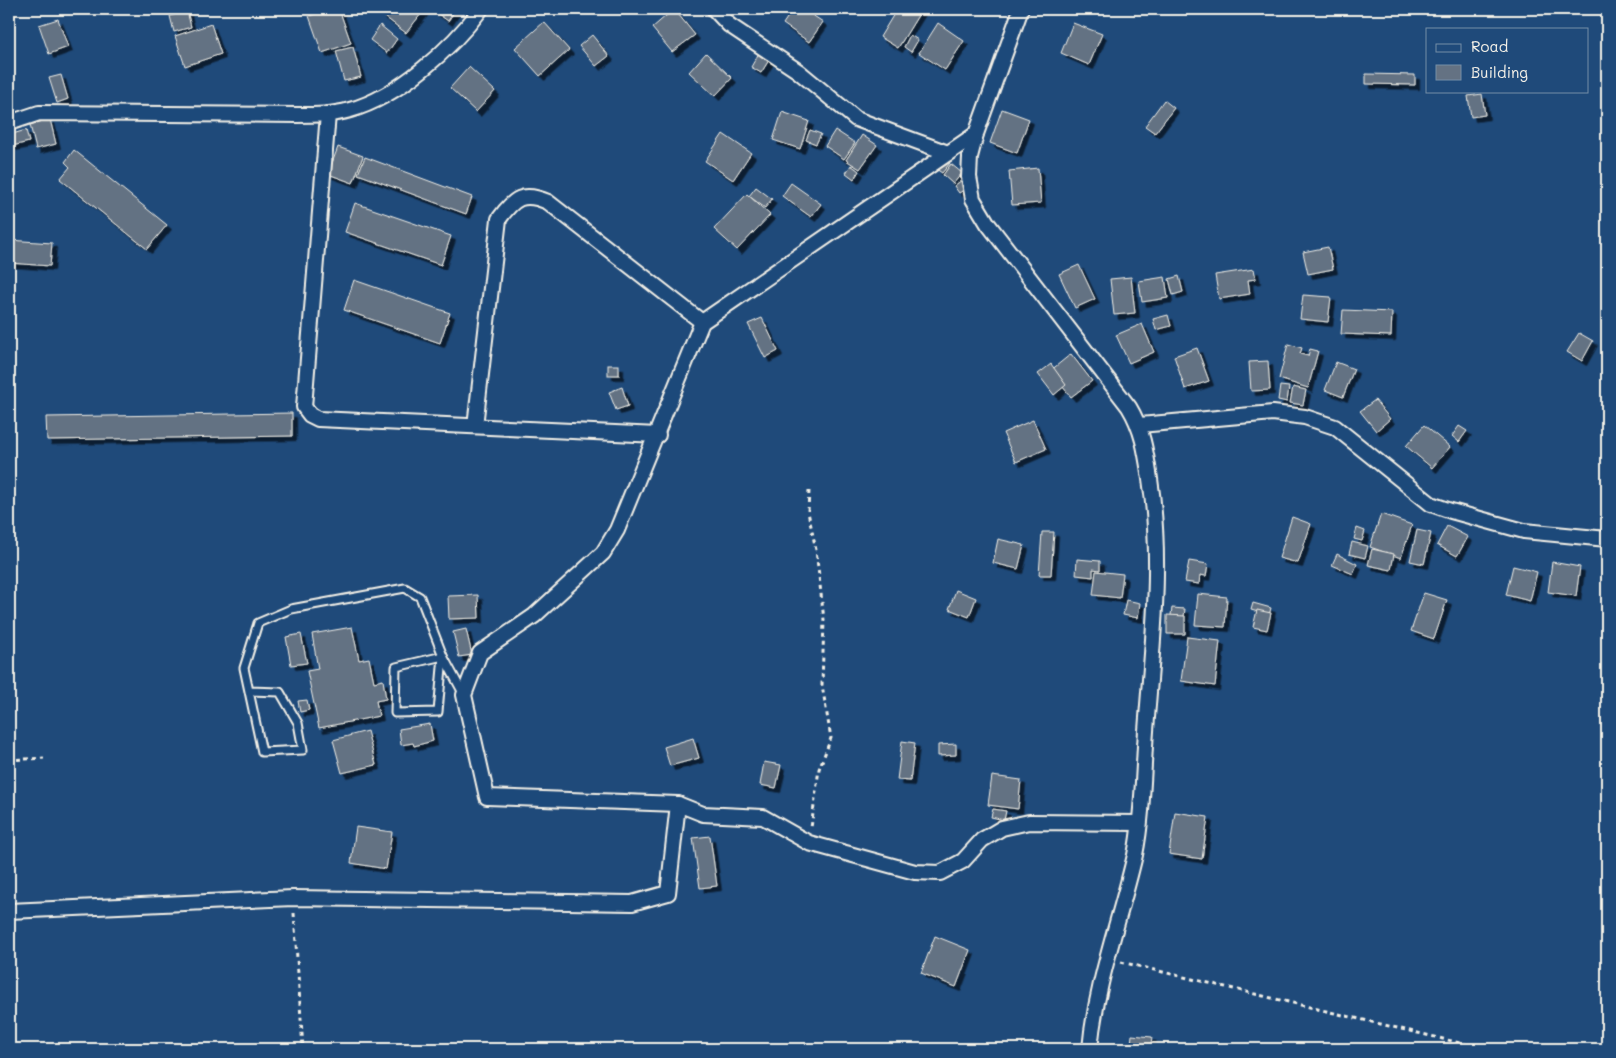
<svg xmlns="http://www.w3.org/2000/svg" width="1616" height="1058" font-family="Mali,sans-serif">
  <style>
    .building { fill: #647283; stroke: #f4f1e8; filter: url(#shadow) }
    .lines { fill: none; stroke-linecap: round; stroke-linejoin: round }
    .lane-casing { stroke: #f4f1e8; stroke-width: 11 }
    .street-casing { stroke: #f4f1e8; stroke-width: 18 }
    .path { stroke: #f4f1e8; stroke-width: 3; stroke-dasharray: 4 4; stroke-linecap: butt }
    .lane { stroke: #1f4a7a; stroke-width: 7 }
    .street { stroke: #1f4a7a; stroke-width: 14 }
  </style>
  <defs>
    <filter id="shadow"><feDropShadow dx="4.5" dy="4.5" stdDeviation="0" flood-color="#0009"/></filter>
  </defs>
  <rect width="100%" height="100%" fill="#1f4a7a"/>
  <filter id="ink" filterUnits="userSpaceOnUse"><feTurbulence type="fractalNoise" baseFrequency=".02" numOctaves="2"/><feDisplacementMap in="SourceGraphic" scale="10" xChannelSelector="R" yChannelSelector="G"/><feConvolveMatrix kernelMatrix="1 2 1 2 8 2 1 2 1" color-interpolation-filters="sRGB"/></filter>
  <g filter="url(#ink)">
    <g class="building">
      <path d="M332,9H339L351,43L322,53L309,16Z"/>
      <path d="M385,9H425L406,33L381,14Z"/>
      <path d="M435,9H456L448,21L434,11Z"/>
      <path d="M674,9L695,35L672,52L652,28Z"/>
      <path d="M793,9H803L823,22L809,42L783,24Z"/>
      <path d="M897,9H922L898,48L880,37Z"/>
      <path d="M187,11L191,27L174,32L170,16Z"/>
      <path d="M58,19L68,47L49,54L39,25Z"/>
      <path d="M544,22L569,50L540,76L515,48Z"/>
      <path d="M938,23L964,41L945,70L919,53Z"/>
      <path d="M1073,23L1102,34L1089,65L1061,53Z"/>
      <path d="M211,24L221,54L185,66L175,36Z"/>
      <path d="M380,25L397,39L387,53L370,40Z"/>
      <path d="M592,35L609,56L596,66L579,46Z"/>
      <path d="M910,35L918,40L911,52L904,47Z"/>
      <path d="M353,47L361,77L344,81L336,51Z"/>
      <path d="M706,53L732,78L715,96L689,72Z"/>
      <path d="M759,53L769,60L761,73L751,67Z"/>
      <path d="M469,67L495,91L476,112L450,88Z"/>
      <path d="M1366,74L1415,75V85L1366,84Z"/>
      <path d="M61,75L68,99L57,103L49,78Z"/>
      <path d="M1482,94L1485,115L1471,117L1468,96Z"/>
      <path d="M1164,100L1174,108L1155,133L1145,126Z"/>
      <path d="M1002,109L1029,119L1017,153L990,143Z"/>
      <path d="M782,112L809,121L800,149L773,140Z"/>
      <path d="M50,119L56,144L36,149L30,125Z"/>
      <path d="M26,130L29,142L12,146L9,135Z"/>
      <path d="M810,130L821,134L816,144L806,140Z"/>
      <path d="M835,130L855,143L844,159L825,146Z"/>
      <path d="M723,134L751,153L733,180L705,161Z"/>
      <path d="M862,135L877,145L860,169L846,160Z"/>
      <path d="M338,147L363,156L353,183L328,174Z"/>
      <path d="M74,150L167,225L147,249L60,179L70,167L65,162Z"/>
      <path d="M365,157L472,197L466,214L358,174Z"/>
      <path d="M946,160L950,163L942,173L936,169Z"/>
      <path d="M951,164L962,173L953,184L943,175Z"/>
      <path d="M851,165L859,171L854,179L846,173Z"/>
      <path d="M1038,168L1041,203L1012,205L1009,171Z"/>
      <path d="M962,180L968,187L959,193L954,186Z"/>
      <path d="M791,183L821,204L811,217L782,196Z"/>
      <path d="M756,187L772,199L765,208L749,196Z"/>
      <path d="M747,194L770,215L737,250L714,229Z"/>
      <path d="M355,203L451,236L441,265L345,232Z"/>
      <path d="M9,240L52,243L50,266L9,263Z"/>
      <path d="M1328,247L1333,269L1308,274L1303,252Z"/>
      <path d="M1079,265L1095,299L1075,308L1059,274Z"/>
      <path d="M1254,269L1256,279L1248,280L1250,294L1219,299L1215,275Z"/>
      <path d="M1179,276L1183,292L1173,295L1169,279Z"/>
      <path d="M1131,277L1135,313L1114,315L1110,279Z"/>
      <path d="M1165,277L1168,298L1142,302L1139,281Z"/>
      <path d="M354,280L450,313L440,343L344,310Z"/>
      <path d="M1303,295L1331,297L1328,322L1300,319Z"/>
      <path d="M1343,310L1392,312L1391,336L1341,334Z"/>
      <path d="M1168,315L1171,326L1156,330L1153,319Z"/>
      <path d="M762,318L778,351L765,358L748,324Z"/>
      <path d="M1142,324L1154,352L1129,363L1116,335Z"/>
      <path d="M1579,333L1593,341L1582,361L1567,352Z"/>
      <path d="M1288,344L1302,348L1300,354L1308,356L1310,349L1318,351L1308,388L1279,379Z"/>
      <path d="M1197,348L1209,381L1185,389L1174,356Z"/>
      <path d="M1071,354L1092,381L1071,397L1050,371Z"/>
      <path d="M1268,361L1270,390L1251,391L1249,362Z"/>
      <path d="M1336,362L1354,369L1343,397L1325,390Z"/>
      <path d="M1051,364L1066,385L1054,395L1038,374Z"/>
      <rect x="608" y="365" width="11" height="10"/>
      <path d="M1280,386L1289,387L1287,402L1278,400Z"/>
      <path d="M622,387L628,406L616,410L609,392Z"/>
      <path d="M1293,387L1306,390L1303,405L1290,403Z"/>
      <path d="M1375,400L1390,419L1376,431L1360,411Z"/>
      <path d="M292,413V436L47,440L46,417Z"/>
      <path d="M1033,420L1046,449L1016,462L1003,433Z"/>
      <path d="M1424,425L1450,447L1432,468L1406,446Z"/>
      <path d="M1459,426L1467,431L1459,442L1452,436Z"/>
      <path d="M1381,514L1412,525L1401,558L1370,547Z"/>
      <path d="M1292,517L1311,524L1298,563L1279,558Z"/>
      <path d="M1447,526L1468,537L1457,556L1437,545Z"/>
      <path d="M1357,528L1365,531L1362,541L1354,539Z"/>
      <path d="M1417,530L1431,533L1424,564L1410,561Z"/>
      <path d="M1042,532H1054L1051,575H1039Z"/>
      <path d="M998,539L1024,545L1018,569L993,563Z"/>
      <path d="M1352,542L1368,546L1365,558L1349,554Z"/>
      <path d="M1372,549L1394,554L1391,570L1368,565Z"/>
      <path d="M1337,554L1357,564L1353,574L1332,565Z"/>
      <path d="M1077,559L1100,561V570L1093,569V577L1076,575Z"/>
      <path d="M1189,561L1208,564L1206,576L1200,575L1199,584L1185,582Z"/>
      <path d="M1552,562L1580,567L1576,596L1548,592Z"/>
      <path d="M1513,566L1537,572L1530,601L1506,595Z"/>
      <path d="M1096,571L1123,574L1120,598L1093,595Z"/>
      <path d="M956,590L976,598L969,617L949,609Z"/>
      <path d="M1424,593L1447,600L1434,639L1411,631Z"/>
      <path d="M1198,594L1227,597L1225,627L1195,625Z"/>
      <path d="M478,595L479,618L449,619L448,596Z"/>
      <path d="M1126,600L1140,603L1138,618L1123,615Z"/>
      <path d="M1253,603L1271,608L1269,615L1251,610Z"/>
      <path d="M1172,608L1185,609L1183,624L1170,622Z"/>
      <path d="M1257,610L1271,613L1267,630L1253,627Z"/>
      <path d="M1167,615L1185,616V634H1167Z"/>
      <path d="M352,627L359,660L369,658L374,682L383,680L386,699L376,701L379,716L319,728L307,671L318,669L312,634Z"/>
      <path d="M466,629L472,655L459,657L453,632Z"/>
      <path d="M301,634L307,663L291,665L286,637Z"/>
      <path d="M1187,637L1220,641L1215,686L1181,681Z"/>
      <path d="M307,700L309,710L300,712L298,701Z"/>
      <path d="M430,724L433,741L414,746L413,743L401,745L399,729Z"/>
      <path d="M367,731L376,765L342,773L333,740Z"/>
      <path d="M693,738L699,758L670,766L664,747Z"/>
      <path d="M902,741L915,743L910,781L897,780Z"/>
      <path d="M956,744V755L938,756V745Z"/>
      <path d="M764,762L781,765L776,788L760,785Z"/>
      <path d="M992,776L1021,780L1018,809L988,805Z"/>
      <path d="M993,809L1006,811L1004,820L991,817Z"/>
      <path d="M1175,812L1208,817L1202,859L1169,854Z"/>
      <path d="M356,827L392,832L386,869L351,863Z"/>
      <path d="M710,836L717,886L700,888L693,838Z"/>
      <path d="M935,936L970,950L956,987L921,973Z"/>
      <path d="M1132,1035L1152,1037L1151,1045L1131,1044Z"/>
    </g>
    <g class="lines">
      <g class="lane-casing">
        <g id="lane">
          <path d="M443,656L438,712L395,713L396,667Z"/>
          <path d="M249,691L280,692L298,723L303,750L262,752L244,668L258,623L291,609L405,588L420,597L443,656L464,695"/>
        </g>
      </g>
      <g class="street-casing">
        <g id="street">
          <path d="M714,9L729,25L798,71L856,119L948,153"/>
          <path d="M1021,9L976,134L970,157L969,177L973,199L988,224L1129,407C1143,430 1146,453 1150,479C1163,562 1152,647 1146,731C1143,771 1143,815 1135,855C1120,920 1096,982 1090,1049"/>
          <path d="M328,114L304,407L310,415L318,419L658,435"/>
          <path d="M9,123L39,113L297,115C315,115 333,115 350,110C398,97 452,48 481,9"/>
          <path d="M976,134L702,322L617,530L603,553L534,616L480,653L464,695L487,797L678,804L703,814L763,817L809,843L915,872L940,873L963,861L982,840L1002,828L1029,822L1138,823"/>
          <path d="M1140,425L1273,413L1305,417L1335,427L1431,504L1451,511L1524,531L1607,539"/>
          <path d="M475,426L499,219C514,198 523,191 548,202L702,322"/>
          <path d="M9,911L293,898L632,903L668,893L678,804"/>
        </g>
      </g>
      <g class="path">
        <path d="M809,491L808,512L816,550L824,620L822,685L831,738L819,769L811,828"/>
        <path d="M9,760L44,758"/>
        <path d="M294,913L303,1049"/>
        <path d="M1121,962L1485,1049"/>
      </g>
      <use href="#lane" class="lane"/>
      <use href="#street" class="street"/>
    </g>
  </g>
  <rect width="1616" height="1058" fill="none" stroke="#1f4a7a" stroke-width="30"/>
  <rect x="15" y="15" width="1586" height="1028" fill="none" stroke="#f4f1e8" stroke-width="2" filter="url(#ink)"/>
  <rect x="1426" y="28" width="162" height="65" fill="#1f4a7a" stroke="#748da6"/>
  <rect x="1436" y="44" width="25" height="8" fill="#1f4a7a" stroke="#748da6"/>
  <text x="1471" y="52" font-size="15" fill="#f4f1e8">Road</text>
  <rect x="1436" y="65" width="25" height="15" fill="#647283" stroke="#748da6"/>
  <text x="1471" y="78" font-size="15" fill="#f4f1e8">Building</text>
</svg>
